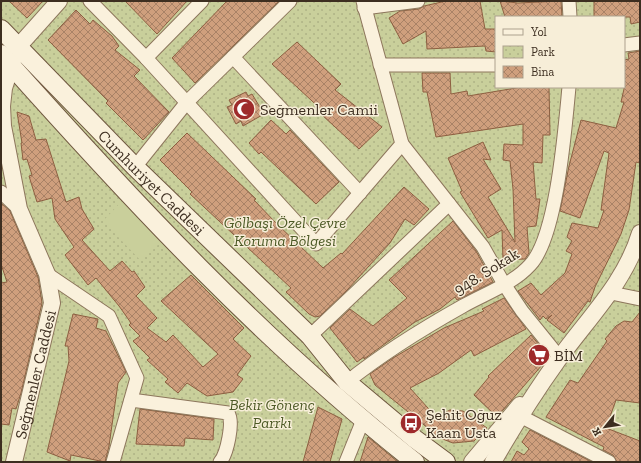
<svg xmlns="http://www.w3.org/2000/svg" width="641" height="463" font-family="'Zilla Slab',serif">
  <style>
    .park { fill: url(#park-dots); fill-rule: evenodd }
    .pitch { fill: #c9cf9b }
    .building { fill: url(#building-cross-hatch); stroke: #8d5f41 }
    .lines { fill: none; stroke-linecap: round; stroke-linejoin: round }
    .minor-casing { stroke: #8d765c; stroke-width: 15 }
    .tertiary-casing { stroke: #8d765c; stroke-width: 18 }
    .secondary-casing { stroke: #6f573f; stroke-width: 20 }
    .minor { stroke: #faf1dc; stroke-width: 13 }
    .tertiary { stroke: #faf1dc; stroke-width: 16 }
    .secondary { stroke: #faf1dc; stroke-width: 18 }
    .labels { text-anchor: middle; stroke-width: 3; stroke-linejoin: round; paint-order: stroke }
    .poi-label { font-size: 16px; fill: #3d2e20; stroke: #f7eed8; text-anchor: start }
    .street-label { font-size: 16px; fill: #3d2e20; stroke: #f7eed8 }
    .park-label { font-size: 16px; font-style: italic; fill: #4d5a26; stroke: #f7eed8 }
  </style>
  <defs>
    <pattern id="park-dots" width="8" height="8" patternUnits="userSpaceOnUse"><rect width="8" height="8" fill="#c9cf9b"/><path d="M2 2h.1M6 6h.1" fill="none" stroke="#aeb285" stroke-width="1.8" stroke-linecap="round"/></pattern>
    <pattern id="building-cross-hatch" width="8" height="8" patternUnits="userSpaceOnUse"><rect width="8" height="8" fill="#cf9f7d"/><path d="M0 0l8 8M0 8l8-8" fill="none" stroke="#a98266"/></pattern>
  </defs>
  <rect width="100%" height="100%" fill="#f0e4c8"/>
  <path class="park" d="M1,1H640V462H1ZM496,17H624V87H496Z"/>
  <path class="pitch" d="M123,200L163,240L141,261L103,221Z"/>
  <g class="building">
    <path d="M9,1H43L27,18Z"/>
    <path d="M125,1H187L157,34Z"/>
    <path d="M227,1H279L195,83L172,58Z"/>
    <path d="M446,1H480L485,29H496V52L486,51L485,46L427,49L426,31L403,44L389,18L400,11L419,9L424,6Z"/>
    <path d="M500,1L518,3L561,1L562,17H505Z"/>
    <path d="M594,1H640V22L631,24L630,17H594Z"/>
    <path d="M76,10L90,24L93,20L112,36L119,46L115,50L140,70L134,76L169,112L143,140L106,103L108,101L48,40Z"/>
    <path d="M297,42L341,84L335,90L382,127L359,149L322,115L325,113L272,64Z"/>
    <path d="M640,51V163L636,162L629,210L621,234L595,287L590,302L588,301L564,333L547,320L552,315L546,319L543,316L540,320L518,291L531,283L541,295L565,273L572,254L566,251L572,241L567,237L572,223L598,228L604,210H601L609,153L604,151L580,218L560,211L569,166L581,120L616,128L624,102H621L624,89V60L629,59L628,53Z"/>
    <path d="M422,73H450L451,94L467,91L468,96L522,87H549L550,135H543L542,163L533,162L536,199H540L536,226L527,227L529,253L525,259L503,260L502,230L488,238L460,192L462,191L448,158L483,142L491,160L483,159L501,189L488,197L515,242L513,189L510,161L503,160L504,144L523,145V124L436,137L427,92H423Z"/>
    <path d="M246,92L248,96L252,94L264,114L243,126L241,121L236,124L227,107L232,105L229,100Z"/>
    <path d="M17,112L29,116L36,140L46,139L66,202L79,197L82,209L94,229L82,240L110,271L122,261L132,272L134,271L145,287L136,296L157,318L147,328L166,342L173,335L203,367L218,354L161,301L191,275L244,328L233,339L251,356L237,375L243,379L233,392L207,396L187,383L178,393L165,382L168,379L147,360L150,358L133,341L140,336L129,325L131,323L119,306L96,278L88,285L65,255L74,247L55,219L52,198L37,202L29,176L32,175L27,159L23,160L21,143H22Z"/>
    <path d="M271,120L286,134L290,130L339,182L316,204L261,152L259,154L249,143Z"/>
    <path d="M187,133L256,199L254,200L276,223L323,268L341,253L342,254L404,187L429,209L414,225L405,219L390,243L348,289L320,316L315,317L309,314L286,292L291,288L190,194L192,192L160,160Z"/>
    <path d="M1,203L10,211L38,277L42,303L21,393L16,409L12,408L9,425L1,424V283L7,282L1,264Z"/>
    <path d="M453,221L476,251L493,282L457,300L455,297L440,309L415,322L364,359V357L357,362L330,328L350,309L373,326L407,298L389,280Z"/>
    <path d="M504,298L526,329L474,356L471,350L439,373L410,388L436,417L450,410L463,411L487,428L474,441L453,443L440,438L375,385L370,374L393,358L444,328L484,311L482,309Z"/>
    <path d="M640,312V403L616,400L606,428L640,441V462H617L613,455L603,450L604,447L546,417L570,380L578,383L607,341L605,339L616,326L624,321L632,322Z"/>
    <path d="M73,314L98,319L96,328L106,331L126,372L118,383L109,446L105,462L71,455L70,461L47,452L69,361L68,346H65Z"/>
    <path d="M531,335L549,357L497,417L474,395L489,377L488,376Z"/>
    <path d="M318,407L342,419L330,462H303Z"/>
    <path d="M140,409L214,419L213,440L185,438L184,446L136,444Z"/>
    <path d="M530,430L592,462H511L517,451L524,455L529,449L522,442Z"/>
    <path d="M368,437L398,462H360Z"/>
  </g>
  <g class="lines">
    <g class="minor-casing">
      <g id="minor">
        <path d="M90,1L146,58L316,244L402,144L363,1"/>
        <path d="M569,1L570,17"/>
        <path d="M364,8L418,1"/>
        <path d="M624,45L640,43"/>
        <path d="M233,57L360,193"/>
        <path d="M146,58L202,1"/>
        <path d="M380,65H496"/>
        <path d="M402,144L483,247L504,284L522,311L560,358"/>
        <path d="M135,167L187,102L290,1"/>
        <path d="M1,192L19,209"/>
        <path d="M47,274L109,316L137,378L113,462"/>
        <path d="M611,293L640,299"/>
        <path d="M310,336L449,204"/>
        <path d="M347,382C383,353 422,329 463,306C484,294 513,284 530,265C557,237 565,128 569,87"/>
        <path d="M131,400L228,413C234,422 227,454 220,462"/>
        <path d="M522,417L609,462"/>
        <path d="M346,462L363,420"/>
      </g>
    </g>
    <g class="tertiary-casing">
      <g id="tertiary">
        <path id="s1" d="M14,462L52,303L47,274L19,209L3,126L2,106L4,88L17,48L59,1"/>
        <path d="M472,462L520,405"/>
        <path d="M493,462C513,427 535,392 558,360C588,318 625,283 640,233"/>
      </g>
    </g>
    <g class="secondary-casing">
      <g id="secondary">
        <path id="s2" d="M1,29L135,167L310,336L347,382L415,439L446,462"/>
        <path d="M1,54C130,199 262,341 415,462"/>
      </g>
    </g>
    <use href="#minor" class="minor"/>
    <use href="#tertiary" class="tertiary"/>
    <use href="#secondary" class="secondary"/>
  </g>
  <defs>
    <g id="mosque-disc" transform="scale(1.15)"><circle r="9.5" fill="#9e2a2b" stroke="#f7eed8"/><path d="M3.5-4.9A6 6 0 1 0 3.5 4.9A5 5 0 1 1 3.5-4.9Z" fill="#fff"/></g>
    <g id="supermarket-disc" transform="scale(1.15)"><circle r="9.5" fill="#9e2a2b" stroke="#f7eed8"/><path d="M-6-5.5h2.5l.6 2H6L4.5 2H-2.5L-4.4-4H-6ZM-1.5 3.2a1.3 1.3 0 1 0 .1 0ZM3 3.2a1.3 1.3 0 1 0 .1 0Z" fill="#fff"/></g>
    <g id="bus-disc" transform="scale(1.15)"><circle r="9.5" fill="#9e2a2b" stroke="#f7eed8"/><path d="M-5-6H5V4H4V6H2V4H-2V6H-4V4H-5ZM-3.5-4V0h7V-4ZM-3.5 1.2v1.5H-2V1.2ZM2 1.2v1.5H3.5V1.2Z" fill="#fff"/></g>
  </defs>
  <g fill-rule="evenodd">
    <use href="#mosque-disc" x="244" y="109"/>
    <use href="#supermarket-disc" x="539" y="355"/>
    <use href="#bus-disc" x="411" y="423"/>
  </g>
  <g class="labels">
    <g class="poi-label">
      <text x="260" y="115">Seğmenler Camii</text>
      <text x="554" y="361">BİM</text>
      <text x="426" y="420">Şehit Oğuz<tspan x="426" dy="18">Kaan Usta</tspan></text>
    </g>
    <g class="street-label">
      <text dy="6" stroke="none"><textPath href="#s2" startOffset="215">Cumhuriyet Caddesi</textPath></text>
      <text transform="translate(486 271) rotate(-32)" y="6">948. Sokak</text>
      <text dy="6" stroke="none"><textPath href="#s1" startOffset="90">Seğmenler Caddesi</textPath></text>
    </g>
    <g class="park-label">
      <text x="285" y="228">Gölbaşı Özel Çevre<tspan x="285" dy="18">Koruma Bölgesi</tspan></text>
      <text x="272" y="410">Bekir Gönenç<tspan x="272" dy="18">Parrkı</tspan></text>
    </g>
  </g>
  <rect width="641" height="463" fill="none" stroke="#3d2e20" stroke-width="4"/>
  <rect x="495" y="16" width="130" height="72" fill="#f7eed8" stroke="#ada18e"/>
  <rect x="503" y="29" width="20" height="6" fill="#faf1dc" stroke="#ada18e"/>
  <text x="531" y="36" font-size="12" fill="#3d2e20">Yol</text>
  <rect x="503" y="46" width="20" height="12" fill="url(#park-dots)" stroke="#ada18e"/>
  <text x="531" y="56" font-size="12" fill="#3d2e20">Park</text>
  <rect x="503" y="66" width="20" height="12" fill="url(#building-cross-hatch)" stroke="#ada18e"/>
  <text x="531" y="76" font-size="12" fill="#3d2e20">Bina</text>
  <g transform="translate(605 427) rotate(240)" stroke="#f7eed8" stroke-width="3" paint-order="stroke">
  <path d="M0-3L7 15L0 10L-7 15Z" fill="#3d2e20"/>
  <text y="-6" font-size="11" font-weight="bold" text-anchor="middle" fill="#3d2e20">K</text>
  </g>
</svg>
